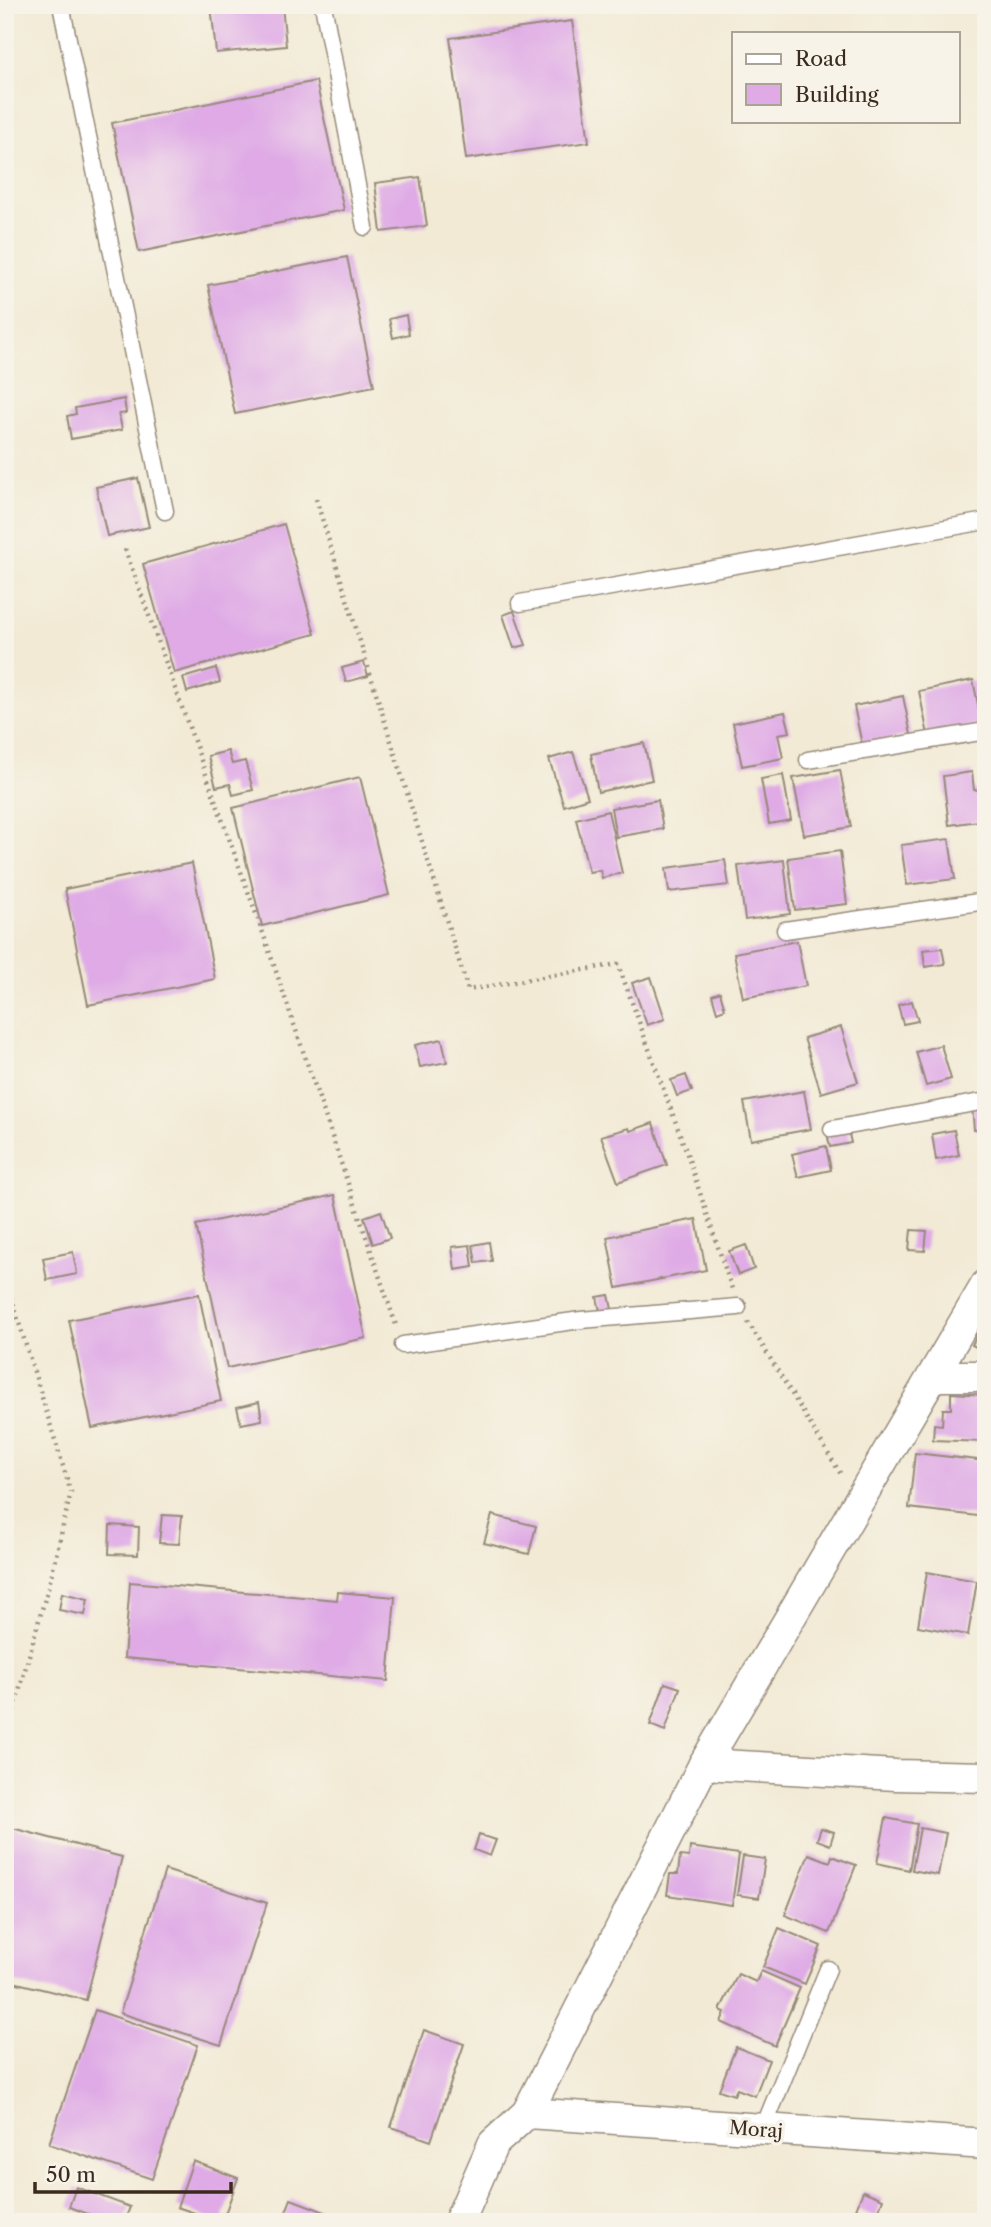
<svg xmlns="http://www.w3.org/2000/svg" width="991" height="2227" font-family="'Libre Caslon Text',serif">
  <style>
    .building { fill: #dfaae6 }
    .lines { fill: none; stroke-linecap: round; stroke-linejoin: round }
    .lane-casing { stroke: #968a7a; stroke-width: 19 }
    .street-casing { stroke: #968a7a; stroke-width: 33 }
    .path { stroke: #968a7a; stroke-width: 4.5; stroke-dasharray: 2 5; stroke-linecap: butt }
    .lane { stroke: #fff; stroke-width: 16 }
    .street { stroke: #fff; stroke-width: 30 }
    .labels { text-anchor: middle; stroke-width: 7; stroke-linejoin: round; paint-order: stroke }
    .street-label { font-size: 19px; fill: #3b2a1e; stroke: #f7f3e8 }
  </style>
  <rect width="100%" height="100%" fill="#f7f3e8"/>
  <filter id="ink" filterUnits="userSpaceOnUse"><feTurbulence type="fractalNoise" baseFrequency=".0143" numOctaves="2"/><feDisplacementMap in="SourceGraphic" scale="14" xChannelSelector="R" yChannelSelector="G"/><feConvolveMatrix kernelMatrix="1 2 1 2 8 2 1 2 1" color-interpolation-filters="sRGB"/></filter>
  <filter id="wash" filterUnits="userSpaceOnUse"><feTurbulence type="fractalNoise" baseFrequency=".00686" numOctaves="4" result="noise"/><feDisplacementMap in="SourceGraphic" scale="28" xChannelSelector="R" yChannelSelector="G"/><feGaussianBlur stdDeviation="1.57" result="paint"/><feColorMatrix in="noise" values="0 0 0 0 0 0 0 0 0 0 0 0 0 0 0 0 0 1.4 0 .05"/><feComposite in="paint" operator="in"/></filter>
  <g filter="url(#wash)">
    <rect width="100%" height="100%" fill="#f2ead5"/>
    <g id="blocks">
      <g class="building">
        <path d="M211,5H282L286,46L216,53Z"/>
        <path d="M572,21L589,142L466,159L450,38Z"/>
        <path d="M316,81L344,210L139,252L112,123Z"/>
        <path d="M420,177L427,226L381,232L375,183Z"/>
        <path d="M347,257L374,386L235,414L208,285Z"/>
        <path d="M406,315L409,334L393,338L389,319Z"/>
        <path d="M124,399L126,413L119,414L122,430L71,439L67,416L76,414L75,408Z"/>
        <path d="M138,478L149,527L107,536L96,487Z"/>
        <path d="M284,524L315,634L174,673L143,564Z"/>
        <path d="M514,611L526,645L514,648L503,615Z"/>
        <path d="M364,662L368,676L346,682L342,668Z"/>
        <path d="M216,668L220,682L187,692L183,678Z"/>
        <path d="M973,680L982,724L928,735L919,691Z"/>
        <path d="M903,696L911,735L862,745L854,706Z"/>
        <path d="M785,712L790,732L778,734L783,758L742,766L733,723Z"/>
        <path d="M644,743L652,780L598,792L591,754Z"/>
        <path d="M228,751L232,764L245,761L253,790L233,795L230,784L216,787L208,756Z"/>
        <path d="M573,752L588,798L564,806L549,759Z"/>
        <path d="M840,770L851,827L804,835L793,778Z"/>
        <path d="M972,772L974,790L986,789V820L949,825L943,776Z"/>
        <path d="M783,775L791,820L769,824L761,779Z"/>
        <path d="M360,777L389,895L262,926L233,808Z"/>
        <path d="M658,800L663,829L616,837L611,808Z"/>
        <path d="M608,811L622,873L602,878L600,870L589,872L576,819Z"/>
        <path d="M949,839L955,879L907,885L901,845Z"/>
        <path d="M840,851L847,904L795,910L788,858Z"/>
        <path d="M725,860L729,885L669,892L666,868Z"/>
        <path d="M784,860L790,914L745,920L738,866Z"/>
        <path d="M192,863L215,979L88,1005L65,889Z"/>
        <path d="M797,941L806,986L743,998L734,953Z"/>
        <path d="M942,948L945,964L925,967L923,950Z"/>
        <path d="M651,977L665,1019L647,1025L632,983Z"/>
        <path d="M720,992L725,1009L717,1012L712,995Z"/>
        <path d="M912,1001L918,1021L903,1024L898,1005Z"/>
        <path d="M841,1027L858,1082L821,1093L804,1038Z"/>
        <path d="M442,1039L447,1062L420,1067L415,1045Z"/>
        <path d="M941,1045L951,1079L926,1086L916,1052Z"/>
        <path d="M686,1075L692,1091L677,1096L671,1080Z"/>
        <path d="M804,1091L811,1129L751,1140L744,1102Z"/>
        <path d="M986,1104V1129L974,1130L972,1105Z"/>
        <path d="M653,1123L667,1165L618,1182L601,1136L629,1128L630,1131Z"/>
        <path d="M848,1130L851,1143L830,1147L827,1133Z"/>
        <path d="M954,1130L959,1155L936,1160L932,1134Z"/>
        <path d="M826,1146L831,1170L798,1177L792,1154Z"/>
        <path d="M335,1195L366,1338L227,1368L196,1225Z"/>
        <path d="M381,1211L390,1238L373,1244L364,1217Z"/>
        <path d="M696,1219L706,1270L617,1288L607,1237Z"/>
        <path d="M911,1230L927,1231L925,1251L909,1250Z"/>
        <path d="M489,1242L492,1261L476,1263L473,1245Z"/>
        <path d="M470,1245L473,1267L455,1270L452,1247Z"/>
        <path d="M746,1245L754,1269L738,1275L729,1251Z"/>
        <path d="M73,1252L77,1274L47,1280L43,1258Z"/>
        <path d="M199,1294L221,1401L92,1428L69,1320Z"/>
        <path d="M609,1295L613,1314L601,1316L597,1297Z"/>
        <path d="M984,1319L986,1320V1352L972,1345Z"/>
        <path d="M951,1393L986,1395L985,1442L933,1440L934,1424L942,1425L943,1409H951Z"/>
        <path d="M259,1402L262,1420L241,1424L237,1407Z"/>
        <path d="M915,1453L986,1461V1517L909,1508Z"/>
        <path d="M162,1515L182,1516L179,1544L159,1543Z"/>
        <path d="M492,1515L536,1526L529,1554L484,1543Z"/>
        <path d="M110,1525L139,1527L138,1555L109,1554Z"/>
        <path d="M927,1572L977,1581L968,1635L918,1626Z"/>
        <path d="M130,1582L337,1600L338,1592L395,1597L388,1681L124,1658Z"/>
        <path d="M62,1593L88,1599L85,1615L59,1610Z"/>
        <path d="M665,1683L680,1688L665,1731L650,1725Z"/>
        <path d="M886,1818L917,1824L909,1870L877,1863Z"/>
        <path d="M12,1828L122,1857L86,2000L5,1980V1856Z"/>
        <path d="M821,1828L834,1832L830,1845L817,1840Z"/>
        <path d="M920,1828L946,1833L938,1875L912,1870Z"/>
        <path d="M479,1835L496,1840L490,1856L474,1850Z"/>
        <path d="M690,1847L739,1854L732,1905L667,1895L670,1874H678L680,1856L689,1857Z"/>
        <path d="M809,1854L830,1862L832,1856L856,1865L829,1933L785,1915Z"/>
        <path d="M743,1856L765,1859L759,1898L737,1895Z"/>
        <path d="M165,1870L267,1903L221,2045L120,2013Z"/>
        <path d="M779,1928L821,1946L805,1984L763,1967Z"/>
        <path d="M761,1971L800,1988L775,2046L721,2022L725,2012L720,2010L738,1974L756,1982Z"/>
        <path d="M95,2010L198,2045L152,2179L49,2144Z"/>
        <path d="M424,2030L464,2044L431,2141L391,2127Z"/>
        <path d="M736,2047L769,2060L755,2096L737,2089L734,2095L719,2090Z"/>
        <path d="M193,2161L238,2178L222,2222L177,2207Z"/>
        <path d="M76,2187L130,2207L124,2222H110L69,2207Z"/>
        <path d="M863,2191L883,2199L876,2217L856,2209Z"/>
        <path d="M291,2199L333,2215L330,2222H282Z"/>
      </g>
    </g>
  </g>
  <g filter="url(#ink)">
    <use href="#blocks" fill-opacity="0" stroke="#968a7a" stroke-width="2"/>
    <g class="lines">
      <g class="lane-casing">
        <g id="lane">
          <path d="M61,5L165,511"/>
          <path d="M323,5L365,227"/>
          <path d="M520,603L986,521"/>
          <path d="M808,760L986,731"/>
          <path d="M785,930L986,901"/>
          <path d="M832,1129L986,1101"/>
          <path d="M403,1345L581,1320L738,1307"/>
          <path d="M763,2129L828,1969"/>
        </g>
      </g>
      <g class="street-casing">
        <g id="street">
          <path d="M934,1376H986"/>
          <path d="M704,1764L896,1775L986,1777"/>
          <path d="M527,2113L986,2144"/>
          <path d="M459,2222L493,2144L527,2113L704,1764L986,1285"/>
        </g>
      </g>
      <g class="path">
        <path d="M316,499L468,990L618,964L685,1148L732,1289"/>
        <path d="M125,549L263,933L397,1328"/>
        <path d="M5,1277L71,1492L51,1577L5,1742"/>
        <path d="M748,1322L842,1476"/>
      </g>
      <use href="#lane" class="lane"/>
      <use href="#street" class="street"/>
    </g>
  </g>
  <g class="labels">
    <g class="street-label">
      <text transform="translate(756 2129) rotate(4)" y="7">Moraj</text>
    </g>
  </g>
  <rect width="991" height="2227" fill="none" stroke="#f7f3e8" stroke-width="28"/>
  <rect x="732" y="32" width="228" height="91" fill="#f7f3e8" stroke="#aca397" stroke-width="2"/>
  <rect x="746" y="54" width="35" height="10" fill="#ffffff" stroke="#aca397" stroke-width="2"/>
  <text x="795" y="66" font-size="21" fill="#3b2a1e">Road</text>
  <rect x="746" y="84" width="35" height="21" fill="#dfaae6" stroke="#aca397" stroke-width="2"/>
  <text x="795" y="102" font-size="21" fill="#3b2a1e">Building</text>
  <path d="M35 2182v10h196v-10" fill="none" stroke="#3b2a1e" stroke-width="3.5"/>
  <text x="46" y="2182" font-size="21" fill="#3b2a1e" stroke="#f7f3e8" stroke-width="5" paint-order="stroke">50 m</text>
</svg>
